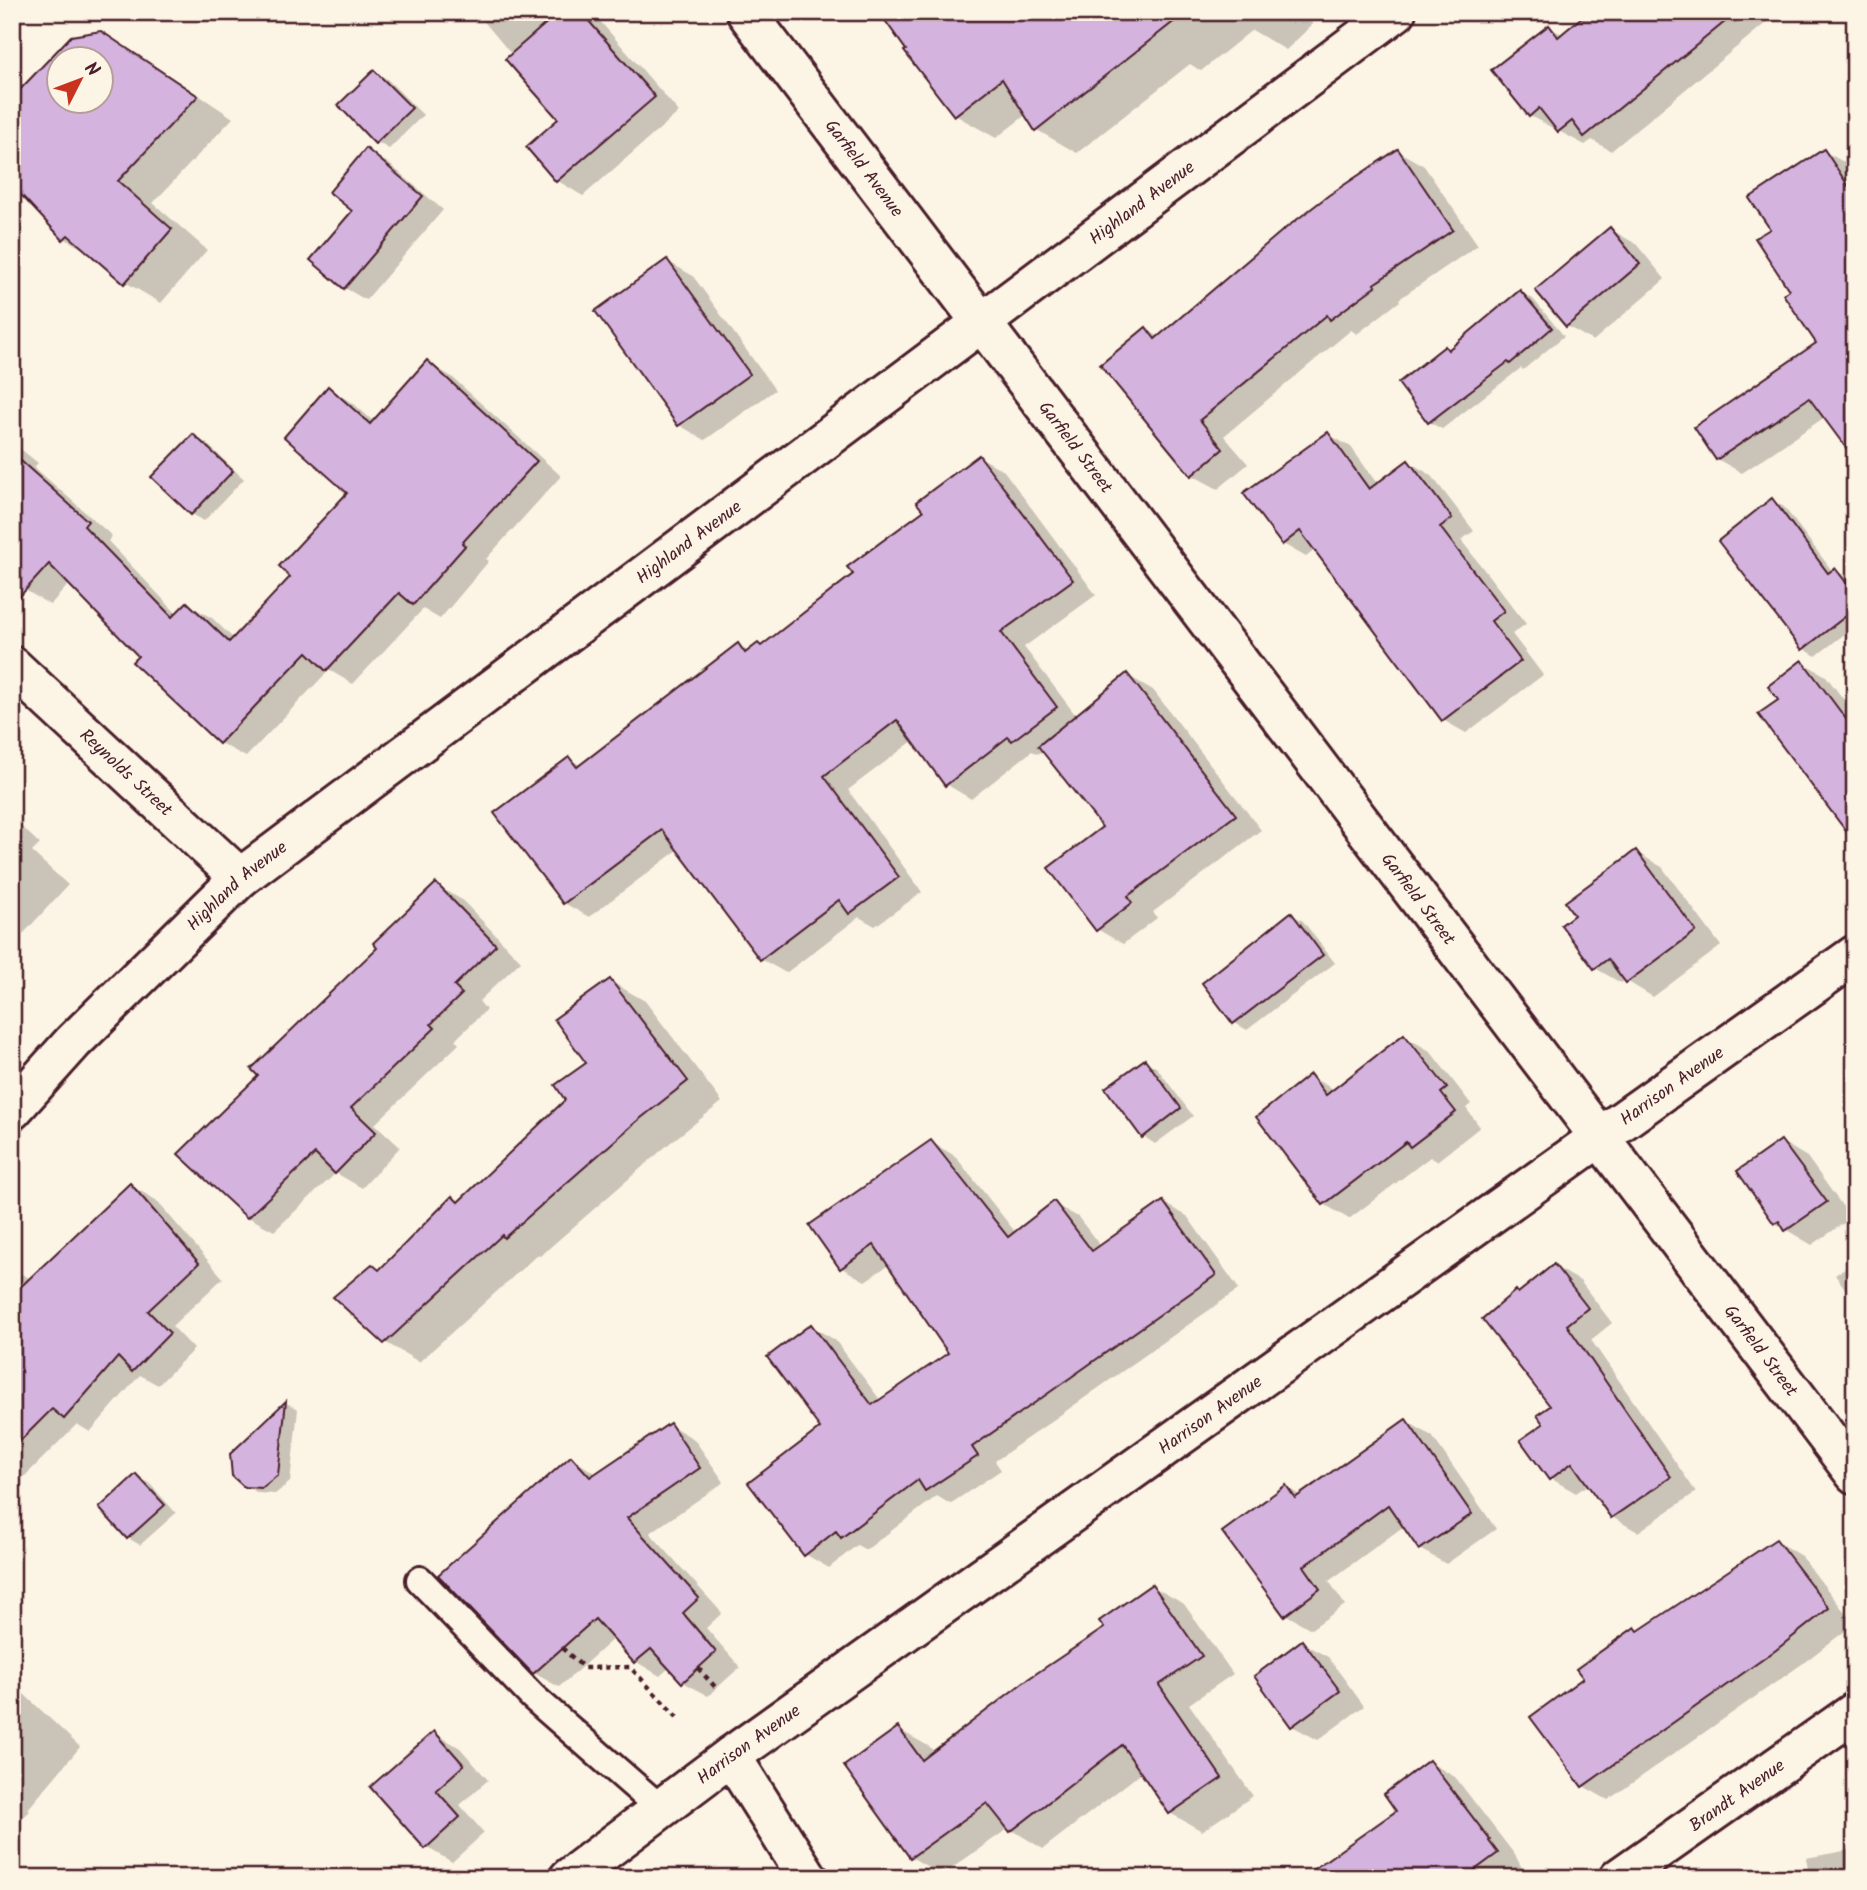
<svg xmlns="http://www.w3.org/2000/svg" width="1867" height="1890" font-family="Kalam,sans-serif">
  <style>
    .shadow { fill: #0003; fill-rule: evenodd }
    .building { fill: #d4b4df; stroke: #4a1f2b; stroke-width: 2; fill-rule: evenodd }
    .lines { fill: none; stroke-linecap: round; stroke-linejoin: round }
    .lane-casing { stroke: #4a1f2b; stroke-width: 32 }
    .street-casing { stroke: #4a1f2b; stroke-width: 44 }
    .secondary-casing { stroke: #4a1f2b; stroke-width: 44 }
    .path { stroke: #4a1f2b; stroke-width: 4.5; stroke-dasharray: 5 5; stroke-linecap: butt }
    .lane { stroke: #fcf5e5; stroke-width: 26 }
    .street { stroke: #fcf5e5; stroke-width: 38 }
    .secondary { stroke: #fcf5e5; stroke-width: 38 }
    .labels { text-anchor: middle; stroke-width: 5; stroke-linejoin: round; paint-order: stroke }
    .street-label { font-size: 18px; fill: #4a1f2b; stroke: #fcf5e5 }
  </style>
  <rect width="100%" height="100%" fill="#fcf5e5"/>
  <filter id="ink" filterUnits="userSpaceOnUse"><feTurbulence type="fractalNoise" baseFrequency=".0143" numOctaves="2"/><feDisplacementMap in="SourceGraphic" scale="14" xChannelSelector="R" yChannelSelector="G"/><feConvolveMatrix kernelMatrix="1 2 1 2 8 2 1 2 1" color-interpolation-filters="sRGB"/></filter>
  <g filter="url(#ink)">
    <g class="shadow">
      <path d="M476,12H592L679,112L583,196L558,181L528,147L561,119L512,55Z"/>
      <path d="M882,12H1319L1309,19L1313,24L1286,50L1252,30L1201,71L1190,64L1077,153L1037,130L1027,114L996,138L955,115Z"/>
      <path d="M1592,12H1779L1611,151L1592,140L1585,145L1530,116L1549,27L1563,35Z"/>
      <path d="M101,33L137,54L233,118L153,203L207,250L161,303L125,282L95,256L64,238L12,101L72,38ZM60,60H102V102H60Z"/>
      <path d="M374,72L387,79L423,115L389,149L377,142Z"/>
      <path d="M367,151L388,163L443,210L366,300L345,288L354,211Z"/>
      <path d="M1398,151L1424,166L1478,245L1399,299L1400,301L1357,334L1351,330L1224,436L1248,464L1218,489L1192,475L1146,329L1159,337Z"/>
      <path d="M1824,151L1849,165L1855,174V453L1825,417L1742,473L1717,459L1818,344L1792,291L1772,229Z"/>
      <path d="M1610,229L1636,244L1665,279L1593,341L1567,326Z"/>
      <path d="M667,261L693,276L775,390L705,440L679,425Z"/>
      <path d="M1520,292L1533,299L1564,336L1523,370L1521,368L1442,429L1429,422L1450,351Z"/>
      <path d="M427,362L452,377L561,476L486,559L489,561L440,619L423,609L353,684L329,670L246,757L220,743L134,662L140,656L70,583L50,605L25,590L12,578V442L38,463L34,467L112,536L108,541L177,614L187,604L212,618L234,639L292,577L349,493L328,389L353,403L374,422Z"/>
      <path d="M1328,434L1351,447L1378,485L1409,462L1431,475L1474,531L1461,540L1526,624L1512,634L1543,675L1466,733L1443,720L1316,549L1306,557L1283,544Z"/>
      <path d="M193,436L206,443L244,479L204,521L192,514Z"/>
      <path d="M980,457L1004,471L1096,595L1024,647L1077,717L1127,675L1153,690L1261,830L1153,912L1157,918L1123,944L1097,929L1104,827L1043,750L1038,754L1032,751L971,799L946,784L914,740L848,790L922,892L875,926L859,917L786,973L761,959L679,849L589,917L564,903L569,759L582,766L738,645L749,652L762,647L855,575L925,511Z"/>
      <path d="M1772,500L1784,507L1833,572L1835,570L1847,577L1855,587V626L1816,656L1804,649Z"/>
      <path d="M1802,662L1826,676L1855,715V835L1780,700Z"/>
      <path d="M12,818L40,844L32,852L68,885L12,946Z"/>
      <path d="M1636,852L1662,867L1721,946L1653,997L1625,980L1621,983L1595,968Z"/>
      <path d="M436,885L462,900L521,961L479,1001L486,1010L455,1040L459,1044L375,1124L400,1147L362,1188L336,1173L274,1231L248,1217L260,1076Z"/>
      <path d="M1291,914L1303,921L1335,963L1247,1030L1235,1023L1204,983Z"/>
      <path d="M610,981L645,1001L722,1102L671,1142L540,1256L537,1255L419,1362L385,1342L372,1266L381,1271L452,1198L460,1203L567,1100L588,1063Z"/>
      <path d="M1404,1036L1430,1051L1471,1104L1466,1108L1480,1127L1437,1161L1430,1157L1349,1219L1324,1204L1311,1077L1335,1090Z"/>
      <path d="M1145,1061L1157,1068L1193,1116L1155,1144L1143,1136Z"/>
      <path d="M931,1142L955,1156L1016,1233L1054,1204L1078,1217L1101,1247L1163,1203L1187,1216L1239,1289L995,1461L1001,1470L950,1504L937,1496L866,1550L857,1545L829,1568L805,1554L823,1428L811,1326L835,1340L881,1401L950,1354L890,1264L865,1281L842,1268Z"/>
      <path d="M1782,1142L1807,1157L1851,1218L1812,1245L1775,1223Z"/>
      <path d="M130,1185L156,1200L223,1278L172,1326L194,1349L158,1385L140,1375L90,1432L77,1424L12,1489V1285L22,1274L31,1279Z"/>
      <path d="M1855,1261V1302L1835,1275Z"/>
      <path d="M1554,1266L1580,1281L1612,1323L1591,1340L1696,1492L1638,1532L1612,1517L1589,1484L1576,1493L1550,1478L1545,1424L1553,1406L1519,1294Z"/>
      <path d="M286,1403L298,1409L290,1482L275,1494L258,1493L245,1485L232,1455Z"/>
      <path d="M1406,1421L1432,1436L1496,1529L1446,1564L1420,1549L1404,1526L1329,1581L1345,1605L1311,1629L1285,1614L1286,1487L1301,1496Z"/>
      <path d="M670,1425L694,1439L724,1482L650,1533L722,1613L706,1628L740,1667L708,1696L683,1682L670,1667L660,1676L635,1661L614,1638L559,1687L534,1673L440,1576L571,1458L598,1475Z"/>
      <path d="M137,1476L149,1483L176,1513L140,1545L128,1538Z"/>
      <path d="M1776,1541L1801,1556L1854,1624L1802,1664L1608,1800L1583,1786L1586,1678L1635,1629L1640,1632Z"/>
      <path d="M1152,1586L1184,1604L1233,1674L1189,1704L1253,1796L1202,1831L1170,1813L1141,1773L1043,1849L1009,1828L942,1875L911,1857L898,1729L930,1747L934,1753L1106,1629Z"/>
      <path d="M1302,1643L1328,1657L1364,1706L1318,1740L1292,1726Z"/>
      <path d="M12,1688L25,1695L80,1747L28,1809L30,1811L12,1828Z"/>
      <path d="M435,1733L460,1748L488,1780L460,1805L484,1833L452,1862L426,1847Z"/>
      <path d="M1429,1762L1455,1777L1515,1855L1522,1868L1509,1878H1304L1399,1811Z"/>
      <path d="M1855,1849V1878H1810L1806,1858Z"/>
      <path d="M716,1870L729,1878H706Z"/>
    </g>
    <g class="building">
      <path d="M559,12H581L655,97L556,182L526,147L558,119L505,59Z"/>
      <path d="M879,12H1186L1035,131L1002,79L954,116L904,51L906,50Z"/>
      <path d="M1588,12H1737L1584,137L1572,121L1558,132L1539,108L1529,117L1491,70L1549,25L1558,37Z"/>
      <path d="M101,31L198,96L118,181L172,229L124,284L68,235L63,240L12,185V98L71,36ZM60,60H102V102H60Z"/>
      <path d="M374,70L412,108L375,144L338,105Z"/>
      <path d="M366,148L423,196L344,289L310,260L352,211L329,192Z"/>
      <path d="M1398,149L1453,230L1374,284L1376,286L1330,320L1327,315L1200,420L1223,449L1191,476L1100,365L1146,327L1155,339L1282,231L1329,195Z"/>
      <path d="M1824,149L1855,196V460L1809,398L1716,460L1694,427L1816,343L1783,294L1789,290L1755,238L1770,229L1749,198Z"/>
      <path d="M1610,227L1640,264L1566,327L1535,290Z"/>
      <path d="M667,259L750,374L678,426L595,311Z"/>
      <path d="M1520,290L1552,328L1510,364L1508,362L1428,423L1398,383L1445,346L1448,350Z"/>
      <path d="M427,360L537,461L462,543L465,546L413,605L399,593L326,671L307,652L219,744L132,662L138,656L49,564L12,605V453L88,521L84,526L172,617L187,602L229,642L290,577L279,566L347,493L284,437L328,386L370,424Z"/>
      <path d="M1328,432L1369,489L1408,460L1452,518L1440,527L1504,611L1491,621L1521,661L1442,721L1300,531L1282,545L1243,493Z"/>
      <path d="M193,434L233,471L191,515L151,477Z"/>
      <path d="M979,455L1073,580L1001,632L1057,707L1012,741L1008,737L945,786L897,720L824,776L899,877L849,914L839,900L760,960L662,830L563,904L494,813L569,757L577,767L738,643L745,653L758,643L761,646L853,574L847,567L923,511L916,502Z"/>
      <path d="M1772,498L1828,573L1835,568L1855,594V609L1802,650L1718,541Z"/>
      <path d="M1802,660L1855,731V843L1758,714L1778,700L1768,686Z"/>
      <path d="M1127,673L1236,815L1128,896L1132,903L1096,931L1048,868L1102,827L1038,746Z"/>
      <path d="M1636,850L1696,931L1626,983L1608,959L1594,969L1561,925L1574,915L1565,902Z"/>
      <path d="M436,883L496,945L454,986L462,994L431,1024L435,1028L351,1108L376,1132L335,1174L315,1154L247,1218L178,1154L258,1076L251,1069L377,948L373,943Z"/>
      <path d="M1291,912L1323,955L1233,1024L1202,983Z"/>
      <path d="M610,979L688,1081L636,1122L504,1238L502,1235L384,1344L333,1297L372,1264L379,1270L452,1196L458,1202L565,1100L555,1085L586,1063L554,1019Z"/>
      <path d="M1404,1034L1447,1088L1441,1093L1456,1112L1410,1147L1406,1142L1323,1205L1256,1117L1310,1074L1326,1095Z"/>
      <path d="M1145,1059L1181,1108L1142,1138L1105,1088Z"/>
      <path d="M931,1140L1008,1237L1054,1201L1092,1251L1163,1201L1216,1275L972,1447L978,1456L925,1491L918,1480L841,1538L836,1531L804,1556L748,1483L820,1428L767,1357L811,1324L872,1405L948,1353L874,1245L840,1269L809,1225Z"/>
      <path d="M1781,1140L1827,1202L1785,1231L1779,1221L1774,1224L1737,1171Z"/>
      <path d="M130,1183L199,1263L148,1311L170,1333L132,1372L118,1357L64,1419L52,1409L12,1449V1295Z"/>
      <path d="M1554,1264L1588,1308L1567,1325L1671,1477L1611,1518L1572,1463L1549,1480L1520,1440L1543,1424L1537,1415L1550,1406L1482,1319L1516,1290L1518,1293Z"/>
      <path d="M286,1401L278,1475L262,1488L244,1487L232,1476L230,1454Z"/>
      <path d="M1406,1419L1472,1514L1419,1550L1388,1505L1304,1566L1320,1589L1284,1616L1222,1532L1286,1485L1295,1498Z"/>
      <path d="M670,1423L700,1468L627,1518L699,1598L683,1613L716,1652L682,1683L651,1649L634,1663L595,1619L533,1674L438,1575L571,1456L590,1477Z"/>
      <path d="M136,1474L165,1505L127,1539L99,1508Z"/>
      <path d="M1776,1539L1829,1608L1776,1650L1582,1787L1530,1717L1583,1678L1576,1669L1635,1627L1638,1631Z"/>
      <path d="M1152,1584L1202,1656L1159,1685L1222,1778L1169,1814L1122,1745L1010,1832L987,1803L910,1858L844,1766L898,1727L922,1760L1025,1681L1104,1628L1099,1621Z"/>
      <path d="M1302,1640L1340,1691L1291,1727L1254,1676Z"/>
      <path d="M434,1731L464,1765L436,1790L460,1817L425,1849L370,1787Z"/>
      <path d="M1429,1760L1490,1840L1489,1841L1498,1853L1464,1878H1301L1396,1811L1384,1794Z"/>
    </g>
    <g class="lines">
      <g class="lane-casing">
        <path id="lane" d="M420,1580L533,1697L661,1809"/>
      </g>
      <g class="street-casing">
        <g id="street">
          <path id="s1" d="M746,12L1855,1474"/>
          <path id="s2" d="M12,666L240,878"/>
          <path d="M731,1756L808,1878"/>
          <path id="s3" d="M569,1878L731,1756L1855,955"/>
          <path id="s4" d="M1619,1878L1855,1712"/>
        </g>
      </g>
      <g class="secondary-casing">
        <g id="secondary">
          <path id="s5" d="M12,1110L73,1042L240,878L1396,12"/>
        </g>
      </g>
      <g class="path">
        <path d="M562,1648L584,1668L630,1667L677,1717"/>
        <path d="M698,1668L717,1689"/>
      </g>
      <use href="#lane" class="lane"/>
      <use href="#street" class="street"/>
      <use href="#secondary" class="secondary"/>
    </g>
  </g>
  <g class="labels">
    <g class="street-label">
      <text dy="6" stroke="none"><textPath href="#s1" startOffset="196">Garfield Avenue</textPath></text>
      <text dy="6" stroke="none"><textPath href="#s5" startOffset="1452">Highland Avenue</textPath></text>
      <text dy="6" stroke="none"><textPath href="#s1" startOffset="546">Garfield Street</textPath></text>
      <text dy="6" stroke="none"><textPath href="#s5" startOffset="886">Highland Avenue</textPath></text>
      <text dy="6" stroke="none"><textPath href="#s2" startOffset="156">Reynolds Street</textPath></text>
      <text dy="6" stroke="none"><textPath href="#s5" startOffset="318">Highland Avenue</textPath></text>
      <text dy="6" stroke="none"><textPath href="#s1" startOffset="1113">Garfield Street</textPath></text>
      <text dy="6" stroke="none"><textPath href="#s3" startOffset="1358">Harrison Avenue</textPath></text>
      <text dy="6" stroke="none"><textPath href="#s1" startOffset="1680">Garfield Street</textPath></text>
      <text dy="6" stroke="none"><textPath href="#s3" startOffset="791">Harrison Avenue</textPath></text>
      <text dy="6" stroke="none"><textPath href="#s3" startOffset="224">Harrison Avenue</textPath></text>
      <text dy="6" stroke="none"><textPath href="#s4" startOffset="144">Brandt Avenue</textPath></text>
    </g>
  </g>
  <rect width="1867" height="1890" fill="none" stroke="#fcf5e5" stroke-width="42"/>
  <rect x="21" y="21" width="1825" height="1848" fill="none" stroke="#4a1f2b" stroke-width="2.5" filter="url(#ink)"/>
  <g transform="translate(80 80) rotate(48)"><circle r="33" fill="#fcf5e5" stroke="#b59f9b" stroke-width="2"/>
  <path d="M0-5L12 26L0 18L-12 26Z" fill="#c8321e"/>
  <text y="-10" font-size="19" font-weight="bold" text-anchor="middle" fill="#4a1f2b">N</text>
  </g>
</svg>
